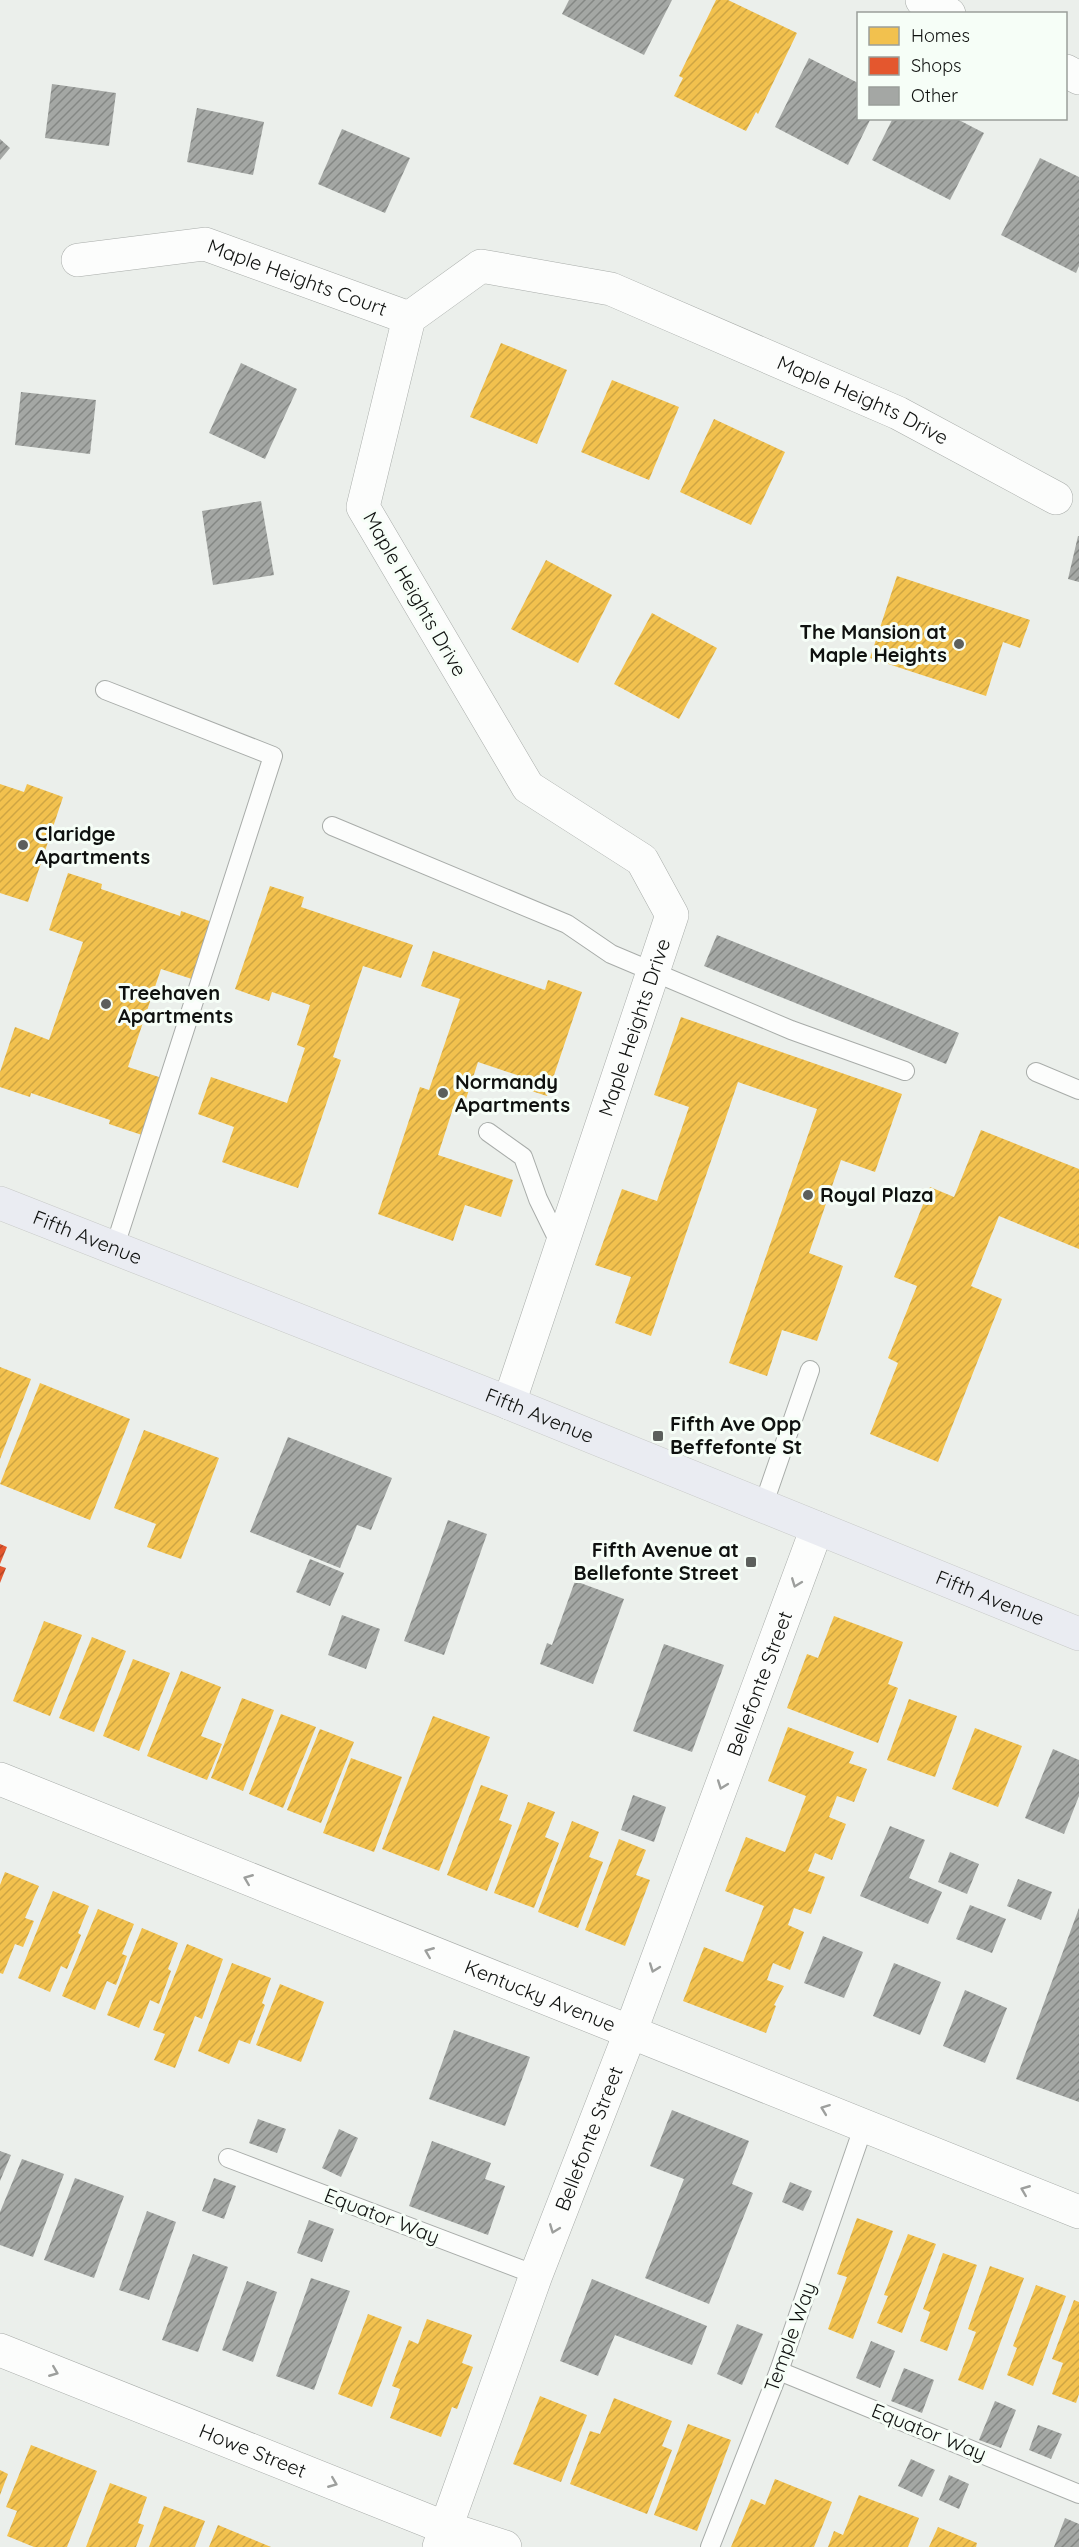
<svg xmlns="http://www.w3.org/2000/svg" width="1079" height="2547" font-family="Quicksand,sans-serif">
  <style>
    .homes { fill: url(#homes-hatch) }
    .shops { fill: url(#shops-hatch) }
    .building { fill: url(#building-hatch) }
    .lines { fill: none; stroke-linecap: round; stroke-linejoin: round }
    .service-casing { stroke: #a8aca9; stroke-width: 20 }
    .minor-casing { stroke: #a8aca9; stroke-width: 34 }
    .trunk-casing { stroke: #c8cac8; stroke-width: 34 }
    .service { stroke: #fcfdfc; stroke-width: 18 }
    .minor { stroke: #fcfdfc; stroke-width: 33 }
    .trunk { stroke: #eaecf2; stroke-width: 33 }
    .oneway { stroke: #9d9f9d }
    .poi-dot { fill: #5c5f5c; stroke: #f6fef7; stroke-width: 2 }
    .labels { text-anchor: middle; stroke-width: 6; stroke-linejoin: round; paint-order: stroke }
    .street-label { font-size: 20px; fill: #0f110f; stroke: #f6fef7 }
    .poi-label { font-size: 20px; font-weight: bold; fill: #0f110f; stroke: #f6fef7; text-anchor: start }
  </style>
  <defs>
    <pattern id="homes-hatch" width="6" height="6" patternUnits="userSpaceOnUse" patternTransform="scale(1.5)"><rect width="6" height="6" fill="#f2c14e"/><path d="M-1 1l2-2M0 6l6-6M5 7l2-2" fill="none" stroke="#cea543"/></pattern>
    <pattern id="shops-hatch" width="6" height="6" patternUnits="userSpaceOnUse" patternTransform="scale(1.5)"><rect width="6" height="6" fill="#e4572e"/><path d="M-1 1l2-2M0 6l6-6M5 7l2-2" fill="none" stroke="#b74726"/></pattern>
    <pattern id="building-hatch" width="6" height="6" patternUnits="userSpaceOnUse" patternTransform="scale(1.5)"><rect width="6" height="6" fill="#a4a7a4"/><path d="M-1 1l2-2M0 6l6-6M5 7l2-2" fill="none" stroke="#848784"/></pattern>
  </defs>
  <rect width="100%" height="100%" fill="#ebefeb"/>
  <g class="homes">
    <path d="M716,0H728L797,33L758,114L756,112L746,131L674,96L683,78L679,76Z"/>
    <path d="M501,343L567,370L537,444L470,417Z"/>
    <path d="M612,380L679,407L649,480L581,452Z"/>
    <path d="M714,419L785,452L751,525L680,492Z"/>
    <path d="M546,560L612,595L578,663L511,629Z"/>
    <path d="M897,576L1030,620L1020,648L1003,642L986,696L870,658Z"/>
    <path d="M652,613L717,648L679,719L614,684Z"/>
    <path d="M0,784L24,792L27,784L63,797L28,902L0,893Z"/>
    <path d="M68,873L102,884L101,889L180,916L181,911L215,923L195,980L161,969L128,1067L162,1078L142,1135L109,1124L110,1120L31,1093L30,1097L0,1087V1072L15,1027L49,1040L83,942L49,930Z"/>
    <path d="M270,886L304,897L301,907L413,945L401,978L363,966L333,1057L341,1060L298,1188L222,1162L234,1127L198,1114L211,1077L287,1103L305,1048L297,1045L310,1005L272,992L269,1001L235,989Z"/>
    <path d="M433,951L545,990L548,980L582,992L547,1096L513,1085L517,1075L478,1062L465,1102L456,1099L438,1155L513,1180L501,1217L465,1205L453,1241L378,1214L420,1087L429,1090L460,999L421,986Z"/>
    <path d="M681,1017L902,1094L875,1172L841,1160L809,1253L843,1266L817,1341L782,1330L767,1376L729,1363L817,1109L738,1082L651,1336L615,1323L631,1277L595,1265L622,1189L657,1201L689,1107L654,1095Z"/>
    <path d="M981,1130L1079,1169V1249L999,1216L971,1286L1002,1299L938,1462L870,1434L898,1363L888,1358L917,1286L894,1277L930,1187L954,1197Z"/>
    <path d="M0,1367L31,1379L0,1459Z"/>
    <path d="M40,1383L130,1419L90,1520L0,1484Z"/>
    <path d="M144,1430L219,1458L181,1559L147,1547L156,1524L114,1508Z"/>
    <path d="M834,1616L903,1642L888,1684L898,1688L878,1743L787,1708L807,1654L818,1658Z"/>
    <path d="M44,1621L82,1635L50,1716L13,1701Z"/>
    <path d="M92,1637L126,1651L94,1732L59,1718Z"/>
    <path d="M133,1659L170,1673L139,1751L103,1736Z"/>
    <path d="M181,1671L221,1687L201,1736L222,1744L207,1780L147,1756Z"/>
    <path d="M242,1698L274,1710L243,1791L211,1778Z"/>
    <path d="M909,1699L957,1716L935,1777L887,1760Z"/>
    <path d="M281,1714L316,1727L283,1808L249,1794Z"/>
    <path d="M433,1716L490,1737L439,1871L382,1849Z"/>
    <path d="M788,1727L854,1752L849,1763L867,1769L854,1802L837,1796L829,1817L846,1824L832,1860L815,1853L808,1871L825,1877L811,1914L794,1908L788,1925L804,1932L790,1970L773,1963L767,1980L784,1986L774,2005L776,2006L766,2033L683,2001L704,1947L743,1962L764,1906L725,1891L746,1837L785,1852L806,1796L768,1781Z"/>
    <path d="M975,1728L1022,1746L998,1807L952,1789Z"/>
    <path d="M320,1729L354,1742L321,1823L287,1810Z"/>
    <path d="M351,1758L402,1777L374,1852L323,1833Z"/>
    <path d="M481,1785L508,1795L499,1820L512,1825L487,1891L447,1875Z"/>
    <path d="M528,1802L555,1812L545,1837L559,1843L534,1908L494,1893Z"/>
    <path d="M572,1821L599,1832L589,1857L603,1862L578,1928L538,1912Z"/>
    <path d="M619,1839L646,1850L636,1875L650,1880L625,1946L585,1930Z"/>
    <path d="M5,1872L39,1886L25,1918L34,1921L23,1947L15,1944L3,1974L0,1973V1885Z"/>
    <path d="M53,1891L89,1906L78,1933L81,1935L67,1969L61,1966L50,1992L18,1978Z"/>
    <path d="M98,1909L134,1924L122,1954L127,1956L116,1985L107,1981L95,2010L62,1996Z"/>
    <path d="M142,1928L178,1943L168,1969L171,1971L159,2004L150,2000L139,2028L107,2015Z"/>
    <path d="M187,1944L223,1959L202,2019L195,2016L175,2068L154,2060L165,2034L153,2030Z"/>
    <path d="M232,1963L271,1978L262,2003L265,2005L250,2044L239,2040L229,2064L198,2051Z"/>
    <path d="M280,1984L324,2002L301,2062L256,2045Z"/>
    <path d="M857,2218L893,2231L853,2339L828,2329L847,2277L837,2274Z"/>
    <path d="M908,2234L936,2244L902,2333L877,2323L888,2296L884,2295Z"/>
    <path d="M943,2253L977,2265L947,2351L920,2341L930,2312L923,2309Z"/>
    <path d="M990,2266L1024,2278L983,2390L958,2380L976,2332L968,2329Z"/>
    <path d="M1036,2285L1066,2296L1033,2386L1007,2375L1017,2348L1013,2346Z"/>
    <path d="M1074,2300L1079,2302V2394L1076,2403L1052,2394L1063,2363L1052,2359Z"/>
    <path d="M368,2314L402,2327L372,2407L338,2394Z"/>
    <path d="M427,2319L472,2335L462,2363L473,2367L457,2409L452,2407L441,2437L390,2418L400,2389L392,2386L409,2340L418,2344Z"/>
    <path d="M540,2396L587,2415L561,2482L513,2464Z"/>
    <path d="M614,2398L672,2421L662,2446L672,2450L647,2514L570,2484L590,2431L600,2434Z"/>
    <path d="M688,2424L731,2440L697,2531L654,2515Z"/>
    <path d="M31,2445L97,2471L67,2547H34L7,2536L17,2511L6,2507Z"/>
    <path d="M0,2470L8,2474L0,2495Z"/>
    <path d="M775,2479L832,2502L814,2547H731L751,2499L765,2505Z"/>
    <path d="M110,2483L147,2497L138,2523L144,2525L136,2547H86Z"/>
    <path d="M859,2495L919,2518L908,2547H828L834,2531L843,2535Z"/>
    <path d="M164,2506L205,2521L195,2547H149Z"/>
    <path d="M218,2525L271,2547H209Z"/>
    <path d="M938,2527L977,2543L976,2547H929Z"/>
  </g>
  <g class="shops">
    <path d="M0,1544L7,1547L0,1564Z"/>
    <path d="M0,1566L6,1568L0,1583Z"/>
  </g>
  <g class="building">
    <path d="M569,0H672L644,55L562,14Z"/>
    <path d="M809,58L858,83V118H871L848,165L775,127Z"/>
    <path d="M52,84L116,93L109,146L45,138Z"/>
    <path d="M197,108L264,122L253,175L187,162Z"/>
    <path d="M893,118H955L984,133L950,200L872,160Z"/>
    <path d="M342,129L410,158L385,213L318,184Z"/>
    <path d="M0,139L10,148L0,160Z"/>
    <path d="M1040,158L1079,177V266L1076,273L1001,235Z"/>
    <path d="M241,363L297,389L265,459L209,433Z"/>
    <path d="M21,392L96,400L90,454L15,445Z"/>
    <path d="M261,501L274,575L213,585L202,511Z"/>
    <path d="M1078,536H1079V582L1068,579Z"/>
    <path d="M717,935L959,1033L946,1064L704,966Z"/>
    <path d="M288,1437L392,1478L371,1530L357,1525L340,1568L250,1532Z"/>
    <path d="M448,1520L487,1534L444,1655L404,1641Z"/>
    <path d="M310,1559L344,1573L330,1606L296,1592Z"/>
    <path d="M575,1581L624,1599L593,1684L540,1664L547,1643L552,1645Z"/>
    <path d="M342,1615L380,1629L366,1669L328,1655Z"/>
    <path d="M664,1644L724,1665L692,1752L633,1731Z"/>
    <path d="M1053,1749L1079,1760V1796L1064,1834L1025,1818Z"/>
    <path d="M633,1795L666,1807L654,1842L621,1830Z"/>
    <path d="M890,1826L925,1840L909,1878L942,1892L928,1924L860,1896Z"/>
    <path d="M950,1852L979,1864L967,1894L938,1882Z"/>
    <path d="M1018,1879L1052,1892L1041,1920L1007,1906Z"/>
    <path d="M970,1905L1006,1919L992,1953L956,1939Z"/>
    <path d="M1079,1908V2102L1016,2079Z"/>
    <path d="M823,1936L863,1952L844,1998L804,1983Z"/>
    <path d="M894,1963L941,1982L920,2035L873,2016Z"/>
    <path d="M965,1990L1007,2008L985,2063L943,2046Z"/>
    <path d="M454,2030L530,2057L505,2126L429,2099Z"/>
    <path d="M672,2110L749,2141L732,2184L753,2193L709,2304L645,2278L684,2179L650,2166Z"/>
    <path d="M258,2119L286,2129L277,2153L249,2143Z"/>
    <path d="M339,2129L358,2138L341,2177L322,2168Z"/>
    <path d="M432,2141L491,2163L485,2179L505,2186L488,2235L409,2206Z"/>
    <path d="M0,2151L11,2155L0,2181Z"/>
    <path d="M22,2159L64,2174L33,2257L0,2245V2212Z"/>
    <path d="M75,2178L124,2196L94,2278L44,2260Z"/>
    <path d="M214,2178L236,2186L224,2219L202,2211Z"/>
    <path d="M790,2182L812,2191L803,2211L782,2202Z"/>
    <path d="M147,2211L176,2222L149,2300L119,2290Z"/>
    <path d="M309,2220L334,2229L322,2262L297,2253Z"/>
    <path d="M193,2254L228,2267L198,2352L162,2340Z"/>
    <path d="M311,2278L350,2291L314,2390L276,2376Z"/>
    <path d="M592,2279L707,2326L692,2365L615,2335L598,2376L560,2361Z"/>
    <path d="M247,2281L277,2292L253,2362L222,2350Z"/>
    <path d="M737,2324L763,2334L742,2385L717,2374Z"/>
    <path d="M871,2341L895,2351L880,2388L856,2378Z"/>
    <path d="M904,2368L934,2380L922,2413L891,2401Z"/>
    <path d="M995,2401L1016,2410L1001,2448L979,2440Z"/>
    <path d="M1038,2425L1062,2434L1051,2459L1029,2450Z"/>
    <path d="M911,2459L935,2470L922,2497L898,2486Z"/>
    <path d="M949,2475L969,2484L959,2509L939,2500Z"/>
    <path d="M1065,2518L1079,2524V2547H1054Z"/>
  </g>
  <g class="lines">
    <g class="service-casing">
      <g id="service">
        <path d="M105,690L273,756L114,1249"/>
        <path d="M332,826L567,924L611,954L791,1030L905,1071"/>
        <path d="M1036,1072L1079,1090"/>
        <path d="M488,1132L523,1157L538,1199L561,1246"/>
        <path d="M763,1506L810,1370"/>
        <path d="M228,2158L536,2275"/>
        <path d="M779,2371L1079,2494"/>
        <path d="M710,2547L779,2371L864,2125"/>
      </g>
    </g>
    <g class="minor-casing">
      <g id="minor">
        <path d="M922,0L949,14"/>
        <path d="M1066,71L1079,78"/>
        <path id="s1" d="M78,260L205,244L409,318"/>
        <path id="s2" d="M509,1403L672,915L642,860L528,787L363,507L409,318L481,266L611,289L898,413L1056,498"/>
        <path id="s3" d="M0,1779L1079,2212"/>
        <path id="s4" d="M0,2350L446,2528L505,2547"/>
        <path id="s5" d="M439,2547L536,2275L630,2033L817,1528"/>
      </g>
    </g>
    <g class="trunk-casing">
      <g id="trunk">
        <path id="s6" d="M0,1203L509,1403L1079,1634"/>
      </g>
    </g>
    <use href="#service" class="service"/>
    <use href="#minor" class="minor"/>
    <use href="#trunk" class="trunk"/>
  </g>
  <defs><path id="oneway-chevron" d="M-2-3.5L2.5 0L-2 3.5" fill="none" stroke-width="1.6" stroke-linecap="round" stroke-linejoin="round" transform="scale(1.5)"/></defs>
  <g class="oneway">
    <use href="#oneway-chevron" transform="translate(796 1583) rotate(111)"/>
    <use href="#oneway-chevron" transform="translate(722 1785) rotate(110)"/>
    <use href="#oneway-chevron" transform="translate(248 1879) rotate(-158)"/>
    <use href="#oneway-chevron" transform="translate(429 1952) rotate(-158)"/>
    <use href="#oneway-chevron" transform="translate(654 1968) rotate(110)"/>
    <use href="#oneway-chevron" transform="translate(825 2109) rotate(-159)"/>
    <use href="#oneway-chevron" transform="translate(1025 2190) rotate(-158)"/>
    <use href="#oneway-chevron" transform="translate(554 2229) rotate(111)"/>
    <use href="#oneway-chevron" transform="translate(54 2372) rotate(22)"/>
    <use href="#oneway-chevron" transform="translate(333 2483) rotate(22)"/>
  </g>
  <g class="poi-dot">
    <circle cx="959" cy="644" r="6"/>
    <circle cx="23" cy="845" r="6"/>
    <circle cx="106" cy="1004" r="6"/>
    <circle cx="443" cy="1093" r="6"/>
    <circle cx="808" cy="1195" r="6"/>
    <rect x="652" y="1430" width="12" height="12" rx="3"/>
    <rect x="745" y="1556" width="12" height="12" rx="3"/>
  </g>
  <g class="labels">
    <g class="street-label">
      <text dy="7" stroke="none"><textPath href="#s1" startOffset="226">Maple Heights Court</textPath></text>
      <text dy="7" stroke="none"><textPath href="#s2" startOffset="1728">Maple Heights Drive</textPath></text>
      <text transform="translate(415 594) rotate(60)" y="7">Maple Heights Drive</text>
      <text dy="7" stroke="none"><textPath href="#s2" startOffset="396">Maple Heights Drive</textPath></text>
      <text dy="7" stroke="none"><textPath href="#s6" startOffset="94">Fifth Avenue</textPath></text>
      <text dy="7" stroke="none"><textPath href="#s6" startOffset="580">Fifth Avenue</textPath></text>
      <text dy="7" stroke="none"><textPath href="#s6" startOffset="1066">Fifth Avenue</textPath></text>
      <text dy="7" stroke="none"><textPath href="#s5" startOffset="921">Bellefonte Street</textPath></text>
      <text dy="7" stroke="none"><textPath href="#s3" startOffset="582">Kentucky Avenue</textPath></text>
      <text dy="7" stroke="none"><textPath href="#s5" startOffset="435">Bellefonte Street</textPath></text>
      <text transform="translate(382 2216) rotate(21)" y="7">Equator Way</text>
      <text transform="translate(790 2337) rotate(-70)" y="7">Temple Way</text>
      <text transform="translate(929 2432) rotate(22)" y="7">Equator Way</text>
      <text dy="7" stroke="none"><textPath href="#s4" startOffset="272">Howe Street</textPath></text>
    </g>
    <g class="poi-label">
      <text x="947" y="639" text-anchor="end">The Mansion at<tspan x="947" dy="23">Maple Heights</tspan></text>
      <text x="35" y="841">Claridge<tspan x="35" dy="23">Apartments</tspan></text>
      <text x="118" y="1000">Treehaven<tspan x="118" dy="23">Apartments</tspan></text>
      <text x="455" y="1089">Normandy<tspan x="455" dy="23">Apartments</tspan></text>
      <text x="820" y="1202">Royal Plaza</text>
      <text x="670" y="1431">Fifth Ave Opp<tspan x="670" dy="23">Beffefonte St</tspan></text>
      <text x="739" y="1557" text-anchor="end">Fifth Avenue at<tspan x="739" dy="23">Bellefonte Street</tspan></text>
    </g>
  </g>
  <rect x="857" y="12" width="210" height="108" fill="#f6fef7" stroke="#9a9f9a" stroke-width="1.5"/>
  <rect x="869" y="27" width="30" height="18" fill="#f2c14e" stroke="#9a9f9a" stroke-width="1.5"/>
  <text x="911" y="42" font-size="18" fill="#0f110f">Homes</text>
  <rect x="869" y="57" width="30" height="18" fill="#e4572e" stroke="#9a9f9a" stroke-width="1.5"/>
  <text x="911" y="72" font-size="18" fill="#0f110f">Shops</text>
  <rect x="869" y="87" width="30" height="18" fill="#a4a7a4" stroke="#9a9f9a" stroke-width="1.5"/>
  <text x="911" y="102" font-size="18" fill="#0f110f">Other</text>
</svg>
